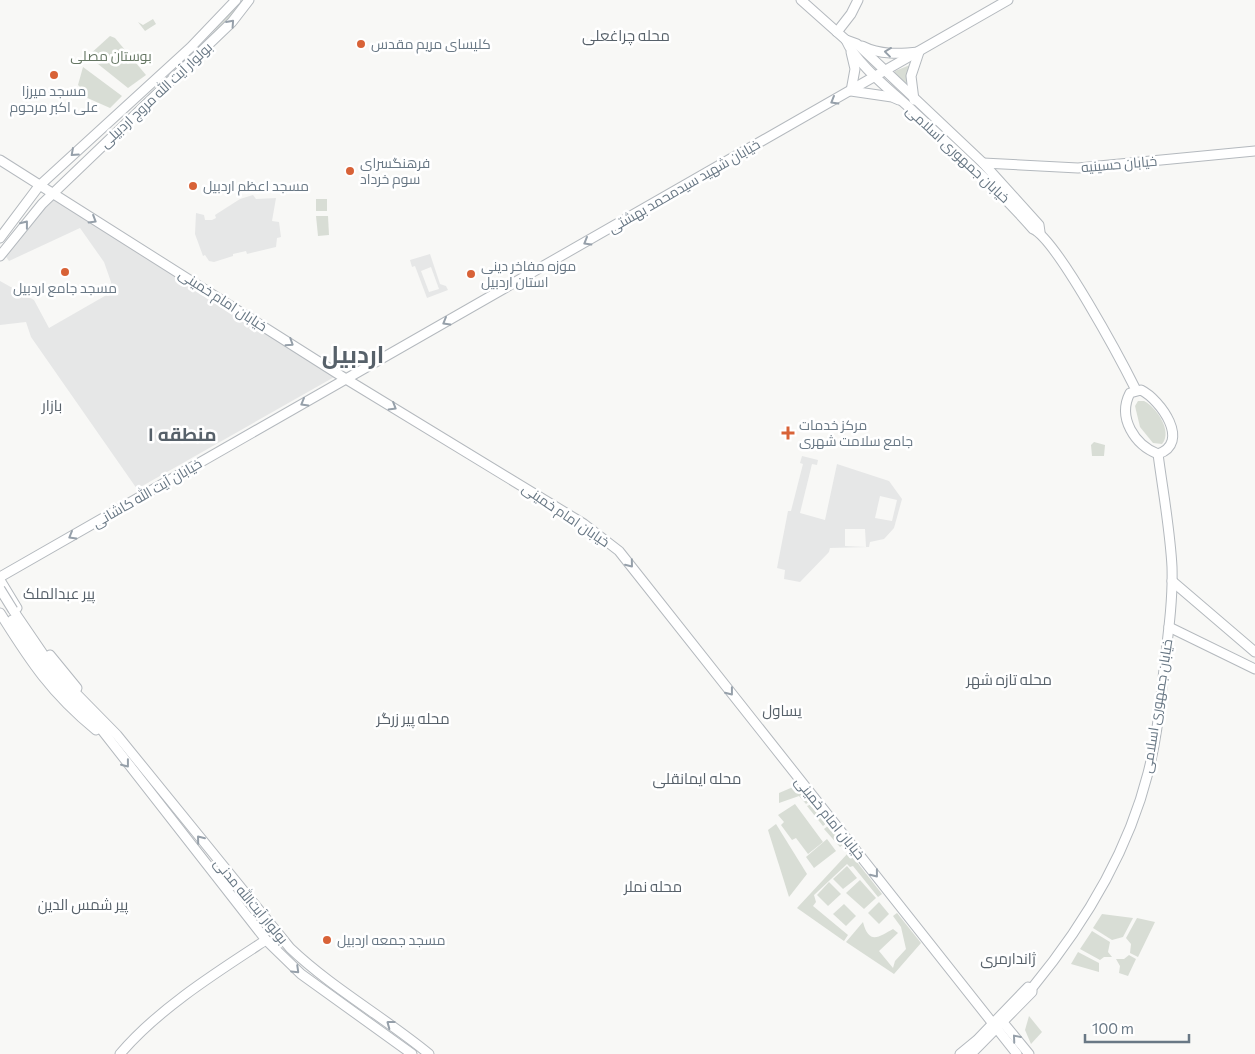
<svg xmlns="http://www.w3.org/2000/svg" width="1255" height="1054" font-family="Commissioner,Cairo,sans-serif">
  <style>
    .built { fill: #e6e7e7; fill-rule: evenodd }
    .green { fill: #d8ddd5 }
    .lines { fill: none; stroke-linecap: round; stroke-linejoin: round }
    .secondary-casing { stroke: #b4b9be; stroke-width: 11 }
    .secondary { stroke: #fff; stroke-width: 9 }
    .secondary-bridge-casing { stroke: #b4b9be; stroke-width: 11; stroke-linecap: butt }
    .secondary-bridge { stroke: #fff; stroke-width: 9 }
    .oneway { stroke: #96a0aa }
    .poi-dot { fill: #d86237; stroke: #fff; stroke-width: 2 }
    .labels { text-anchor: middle; stroke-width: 5; stroke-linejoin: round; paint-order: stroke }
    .poi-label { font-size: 14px; fill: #697885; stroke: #fff; text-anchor: start }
    .park-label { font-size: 14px; fill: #667764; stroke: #fff }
    .street-label { font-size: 14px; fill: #697885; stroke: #fff }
    .neighbourhood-label { font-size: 15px; fill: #57616a; stroke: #fff }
    .district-label { font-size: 19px; font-weight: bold; fill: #57616a; stroke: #fff }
    .town-label { font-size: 24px; font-weight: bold; fill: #57616a; stroke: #fff }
  </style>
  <rect width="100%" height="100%" fill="#f8f8f6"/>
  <g class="built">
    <path d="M253,195L256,199L276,198L272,221L279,222L281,237L277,238L276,247L247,254L246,251L233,254V256L214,262L209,261L205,255L203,256L195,234L196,213L204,215L205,220H212L216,218L215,215L240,199Z"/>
    <path d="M54,198L336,376L137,489L31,337L26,322L0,325V281L34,300L49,328L110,293L111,282L104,262L80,228L9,261L4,254Z"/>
    <path d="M430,254L440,284L446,286L448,290L427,298L415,266L412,267L410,260ZM431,267L439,289L429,292L421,271Z"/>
    <path d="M802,456L818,460L817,465L812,464L800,513L825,520L837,464L889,481L902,499L894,528L884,539L870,542L869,547L830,548L829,552L800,582L784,579L785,570L777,568L788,511H791L803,464L800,463ZM880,496L897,500L892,521L875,518ZM845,529H865L866,547L845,546Z"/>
  </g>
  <g class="green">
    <path d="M242,0H245L237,11L142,104L140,103L206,40Z"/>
    <path d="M153,19L156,24L145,31L138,22L143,25Z"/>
    <path d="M110,36L115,38L146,75L128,88L88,56Z"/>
    <path d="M910,65L906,85L894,75L895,71Z"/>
    <path d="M83,67L122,96L110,108L83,96V90L78,85Z"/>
    <rect x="316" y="199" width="11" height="12"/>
    <path d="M316,216H328L329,235L318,236Z"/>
    <path d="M1144,401C1156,407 1173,431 1162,444L1153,443L1140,427L1135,406L1138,401Z"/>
    <path d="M1094,442L1105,445L1104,456H1092L1091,445Z"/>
    <path d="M793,787L800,789L810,801L806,804L799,796L779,803V793Z"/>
    <path d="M795,804L823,842L808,854L796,838L792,840L781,825L784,822L778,815Z"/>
    <path d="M812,804L827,823L823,826L807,806Z"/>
    <path d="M776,824L807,874L789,897L768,830Z"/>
    <path d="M829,825L844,844L840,847L824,829Z"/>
    <path d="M827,839L836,851L814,868L806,857Z"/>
    <path d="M849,852L882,894L878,897L853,866L850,867L847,864L814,895L816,902L813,906L848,935L844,941L797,908Z"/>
    <path d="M847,866L857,878L843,889L833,879Z"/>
    <path d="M860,880L876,898L864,909L846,893Z"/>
    <path d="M829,882L841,894L828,906L817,895Z"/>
    <path d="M879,902L889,914L879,924L868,913Z"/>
    <path d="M844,904L856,916L846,926L833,914Z"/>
    <path d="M897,913L921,943L894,974L846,942L863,922C869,946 880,936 893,929L898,933L879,951L893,968L895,961L906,949L901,927L893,916Z"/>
    <path d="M1102,914L1133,918L1123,937L1112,940L1093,928Z"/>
    <path d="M1137,918L1155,922L1138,957L1130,953L1131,944L1126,938Z"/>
    <path d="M1092,931L1110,942L1108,952L1112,957H1104L1100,960L1080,949Z"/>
    <path d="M1078,952L1099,963V972L1071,964Z"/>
    <path d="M1129,955L1136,959L1128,976L1119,973L1120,966L1116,959H1124Z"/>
    <path d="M1029,1016L1042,1032L1031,1044L1025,1030Z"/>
  </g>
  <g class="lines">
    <g class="secondary-casing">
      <g id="secondary">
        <path d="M801,0L846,40L857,44L983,163L1039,225L1040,232"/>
        <path d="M837,32L851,14L858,0"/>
        <path d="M846,40C856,64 894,93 914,112C955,150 996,187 1033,229C1057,240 1122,362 1136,390"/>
        <path d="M862,46C880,55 900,54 919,52L911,76L914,100"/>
        <path d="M851,52L855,69L851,91L892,97L899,100"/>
        <path d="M0,160L346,379L584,524L619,551L1017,1054"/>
        <path d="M983,163L1078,168L1255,151"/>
        <path d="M0,238L39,186L191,47L236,0"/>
        <path d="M0,256L42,204L232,22L249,0"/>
        <path d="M1141,390C1161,400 1191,443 1158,454C1135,445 1117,418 1130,393Z"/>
        <path d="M0,577L1008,0"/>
        <path d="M0,580L17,608"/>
        <path d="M1172,581L1255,652"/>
        <path d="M13,610L56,673L117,735L290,948C332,988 384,1017 429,1054"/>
        <path d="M0,613C30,661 51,693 96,730"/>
        <path d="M12,620L50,677L98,725L266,940L301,974L412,1054"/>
        <path d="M1169,627L1255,669"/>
        <path d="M50,655L77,688"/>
        <path d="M1001,1020L1029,1054"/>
        <path d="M120,1054C158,1009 217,972 266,940"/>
        <path d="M960,1054L977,1040L1028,987L1032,988"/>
        <path d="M971,1054L1032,992V988C1083,926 1128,852 1148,773C1157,739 1160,704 1164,669C1168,635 1173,601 1172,567C1170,529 1163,492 1158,454"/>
      </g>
    </g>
    <use href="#secondary" class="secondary"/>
    <g class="secondary-bridge-casing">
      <path id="secondary-bridge" d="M0,589L13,610"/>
    </g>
    <use href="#secondary-bridge" class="secondary-bridge"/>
  </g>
  <defs><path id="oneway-chevron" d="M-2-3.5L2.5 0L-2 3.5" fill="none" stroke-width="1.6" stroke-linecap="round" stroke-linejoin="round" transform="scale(1.25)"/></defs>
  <g class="oneway">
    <use href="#oneway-chevron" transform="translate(231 23) rotate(-48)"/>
    <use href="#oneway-chevron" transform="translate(888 52) rotate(-173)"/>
    <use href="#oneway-chevron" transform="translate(834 101) rotate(150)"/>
    <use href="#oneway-chevron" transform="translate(74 153) rotate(138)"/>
    <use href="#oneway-chevron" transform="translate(93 220) rotate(31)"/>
    <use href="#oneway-chevron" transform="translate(25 224) rotate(-52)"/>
    <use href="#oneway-chevron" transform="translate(587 242) rotate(150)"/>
    <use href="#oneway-chevron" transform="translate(446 322) rotate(150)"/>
    <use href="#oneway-chevron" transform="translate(290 343) rotate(33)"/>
    <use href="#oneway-chevron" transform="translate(304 403) rotate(150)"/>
    <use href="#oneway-chevron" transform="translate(393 407) rotate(31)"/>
    <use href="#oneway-chevron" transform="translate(72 536) rotate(150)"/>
    <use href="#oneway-chevron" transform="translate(630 564) rotate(51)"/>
    <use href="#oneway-chevron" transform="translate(730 692) rotate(52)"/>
    <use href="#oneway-chevron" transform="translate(126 764) rotate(52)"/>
    <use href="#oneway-chevron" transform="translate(200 839) rotate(-129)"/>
    <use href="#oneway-chevron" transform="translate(875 874) rotate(52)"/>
    <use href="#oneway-chevron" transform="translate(296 970) rotate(44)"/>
    <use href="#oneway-chevron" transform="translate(390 1024) rotate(-143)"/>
    <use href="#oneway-chevron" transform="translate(1016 1038) rotate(-130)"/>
  </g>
  <g class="poi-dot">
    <circle cx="361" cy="44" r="5"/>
    <circle cx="54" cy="75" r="5"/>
    <circle cx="350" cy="171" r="5"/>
    <circle cx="193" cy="186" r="5"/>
    <circle cx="65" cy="272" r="5"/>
    <circle cx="471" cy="274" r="5"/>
    <path d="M785.5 425.5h5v5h5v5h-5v5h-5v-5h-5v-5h5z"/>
    <circle cx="327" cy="940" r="5"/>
  </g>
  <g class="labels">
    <g class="poi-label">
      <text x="371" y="49">کلیسای مریم مقدس</text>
      <text x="54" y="96" text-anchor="middle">مسجد میرزا<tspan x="54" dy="16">علی اکبر مرحوم</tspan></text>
      <text x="360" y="168">فرهنگسرای<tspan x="360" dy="16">سوم خرداد</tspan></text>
      <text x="203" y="191">مسجد اعظم اردبیل</text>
      <text x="481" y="271">موزه مفاخر دینی<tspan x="481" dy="16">استان اردبیل</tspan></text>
      <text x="65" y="293" text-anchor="middle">مسجد جامع اردبیل</text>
      <text x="799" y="430">مرکز خدمات<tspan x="799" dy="16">جامع سلامت شهری</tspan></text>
      <text x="337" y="945">مسجد جمعه اردبیل</text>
    </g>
    <g class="park-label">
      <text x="111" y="61">بوستان مصلی</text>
    </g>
    <g class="street-label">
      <text transform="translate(156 95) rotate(-43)" y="5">بولوار آیت الله مروج اردبیلی</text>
      <text transform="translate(958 154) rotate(43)" y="5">خیابان جمهوری اسلامی</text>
      <text transform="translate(1119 164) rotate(-5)" y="5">خیابان حسینیه</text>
      <text transform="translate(684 186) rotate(-30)" y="5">خیابان شهید سیدمحمد بهشتی</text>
      <text transform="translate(223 300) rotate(33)" y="5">خیابان امام خمینی</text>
      <text transform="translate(147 493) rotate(-30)" y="5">خیابان آیت الله کاشانی</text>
      <text transform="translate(566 515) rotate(34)" y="5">خیابان امام خمینی</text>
      <text transform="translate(1157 706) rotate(-81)" y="5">خیابان جمهوری اسلامی</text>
      <text transform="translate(830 818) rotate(51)" y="5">خیابان امام خمینی</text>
      <text transform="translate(251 901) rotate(50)" y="5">بولوار آیت‌الله مدنی</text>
    </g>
    <g class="neighbourhood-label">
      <text x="626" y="41">محله چراغعلی</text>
      <text x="52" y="411">بازار</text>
      <text x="59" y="599">پیر عبدالملک</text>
      <text x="1009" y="685">محله تازه شهر</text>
      <text x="782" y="716">یساول</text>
      <text x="413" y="724">محله پیر زرگر</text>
      <text x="697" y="784">محله ایمانقلی</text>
      <text x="653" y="892">محله نملر</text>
      <text x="83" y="910">پیر شمس الدین</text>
      <text x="1008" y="964">ژاندارمری</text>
    </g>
    <g class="district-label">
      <text x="182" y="441">منطقه ۱</text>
    </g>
    <g class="town-label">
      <text x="353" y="363">اردبیل</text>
    </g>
  </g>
  <path d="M1085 1034v8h104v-8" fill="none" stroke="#697885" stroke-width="2.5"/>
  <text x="1092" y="1034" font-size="15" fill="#697885" stroke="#ffffff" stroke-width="4" paint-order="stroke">100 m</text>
</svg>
